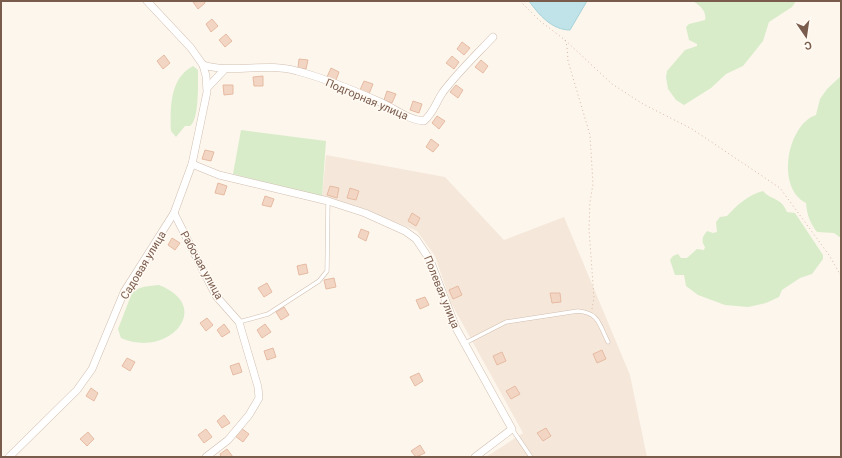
<svg xmlns="http://www.w3.org/2000/svg" width="842" height="458" font-family="Roboto,sans-serif">
  <style>
    .residential { fill: #f5e8da }
    .green { fill: #d8ecc9 }
    .water { fill: #bfe3e8; stroke: #a5d3da }
    .building { fill: #f3d5c3; stroke: #e6bba3 }
    .lines { fill: none; stroke-linecap: round; stroke-linejoin: round }
    .service-casing { stroke: #d1beb0; stroke-width: 4.5 }
    .minor-casing { stroke: #d1beb0; stroke-width: 8 }
    .path { stroke: #d9b8a5; stroke-width: 1; stroke-dasharray: 1 3; stroke-linecap: butt }
    .service { stroke: #fff; stroke-width: 3.5 }
    .minor { stroke: #fff; stroke-width: 7 }
    .labels { text-anchor: middle; stroke-width: 3; stroke-linejoin: round; paint-order: stroke }
    .street-label { font-size: 11px; fill: #7a5c4d; stroke: #fffaf3 }
  </style>
  <rect width="100%" height="100%" fill="#fdf6ec"/>
  <path class="residential" d="M326,155L445,177L504,240L564,217L630,375L647,457H486L523,433L451,303L435,256L417,231L356,206L322,197Z"/>
  <g class="green">
    <path d="M693,1H796L792,7L769,22L763,41L743,66L726,74L711,88L684,105L676,100L668,89L666,77L667,71L685,50L697,46V44L689,40L686,27L689,24L705,20C707,11 700,6 693,1Z"/>
    <path d="M193,66L198,70V75C198,86 199,120 190,126H185L176,137L171,131C170,107 170,78 193,66Z"/>
    <path d="M841,76V238L834,233L817,232C810,223 807,215 806,203C775,187 788,124 816,115L820,99L827,89Z"/>
    <path d="M241,130L326,141L322,197L233,174Z"/>
    <path d="M763,191C772,201 781,197 787,212L795,213L823,255V259L812,274L800,278L782,290L779,297L766,303L748,307L725,305L698,295L686,286L684,275H675L670,260L673,256L678,254L681,258H687L697,249L704,250L705,247C701,241 702,237 707,231L713,233L717,232L716,222L720,217L727,216C737,205 748,195 763,191Z"/>
    <path d="M159,285C215,307 168,359 121,338L118,329L132,293C138,286 150,286 159,285Z"/>
  </g>
  <path class="water" d="M529,1H587L570,30C552,30 539,15 529,1Z"/>
  <g class="building">
    <path d="M204,1L205,3L198,9L193,2Z"/>
    <path d="M212,19L218,26L211,32L206,24Z"/>
    <path d="M226,34L232,41L225,47L219,40Z"/>
    <path d="M462,42L470,48L464,55L457,49Z"/>
    <path d="M164,55L170,63L163,69L157,61Z"/>
    <path d="M452,56L459,62L454,69L446,63Z"/>
    <path d="M299,59L308,60L306,69L298,68Z"/>
    <path d="M481,60L488,66L483,73L475,67Z"/>
    <path d="M331,68L339,72L336,80L327,77Z"/>
    <path d="M263,76V86H254L253,77Z"/>
    <path d="M364,81L373,84L369,94L360,90Z"/>
    <path d="M223,85H233V94L224,95Z"/>
    <path d="M456,85L463,90L458,98L450,92Z"/>
    <path d="M387,91L396,94L392,103L384,100Z"/>
    <path d="M413,101L422,104L419,113L410,110Z"/>
    <path d="M437,116L445,121L439,129L432,123Z"/>
    <path d="M431,139L439,145L433,152L426,147Z"/>
    <path d="M205,150L214,152L211,161L202,159Z"/>
    <path d="M218,183L227,186L224,195L215,193Z"/>
    <path d="M330,186L339,188L337,198L327,195Z"/>
    <path d="M350,188L359,191L356,200L347,198Z"/>
    <path d="M265,196L274,199L271,207L262,205Z"/>
    <path d="M412,213L420,218L416,226L408,221Z"/>
    <path d="M361,229L369,232L366,241L358,237Z"/>
    <path d="M172,238L180,243L175,250L168,245Z"/>
    <path d="M306,264L308,273L299,275L297,266Z"/>
    <path d="M334,278L336,287L326,289L324,280Z"/>
    <path d="M267,283L272,292L264,297L258,288Z"/>
    <path d="M458,286L462,295L453,299L449,290Z"/>
    <path d="M550,293H560L561,302L552,303Z"/>
    <path d="M425,297L429,305L420,309L416,300Z"/>
    <path d="M284,307L289,315L281,320L276,312Z"/>
    <path d="M207,318L213,325L206,331L200,323Z"/>
    <path d="M224,324L230,332L222,337L217,330Z"/>
    <path d="M265,324L271,332L262,338L257,330Z"/>
    <path d="M273,348L276,357L267,360L264,351Z"/>
    <path d="M602,350L606,359L597,363L593,354Z"/>
    <path d="M502,352L506,361L497,365L493,356Z"/>
    <path d="M127,358L135,362L130,371L122,366Z"/>
    <path d="M239,363L242,372L233,375L230,366Z"/>
    <path d="M419,373L423,381L415,386L410,377Z"/>
    <path d="M515,386L520,394L511,399L506,391Z"/>
    <path d="M91,388L98,393L94,401L86,396Z"/>
    <path d="M224,415L230,423L222,428L217,421Z"/>
    <path d="M241,428L249,434L243,442L235,436Z"/>
    <path d="M546,428L551,436L543,441L537,433Z"/>
    <path d="M206,429L212,437L204,443L198,435Z"/>
    <path d="M88,432L94,439L87,446L80,439Z"/>
    <path d="M420,445L425,453L416,457L411,451Z"/>
    <path d="M227,449L233,457H221L220,454Z"/>
  </g>
  <g class="lines">
    <g class="service-casing">
      <g id="service">
        <path d="M239,322L268,314L319,281L327,271L328,201"/>
        <path d="M465,343L506,322L578,311C599,313 599,324 608,342"/>
        <path d="M512,429L531,457"/>
      </g>
    </g>
    <g class="minor-casing">
      <g id="minor">
        <path d="M203,65C234,74 266,62 297,71C324,78 353,90 380,102C394,108 408,120 424,121C434,112 436,102 443,92C458,72 476,55 493,37"/>
        <path d="M208,87L224,70"/>
        <path d="M192,164L219,175L328,201L365,213L405,231L416,239L430,260L456,328L512,429L475,457"/>
        <path d="M174,213L216,296L239,322L258,387L259,398L249,415L228,440L206,457"/>
        <path d="M9,457L77,390L92,369L124,292L174,213L192,164L207,92L206,76L203,65L191,48L147,1"/>
      </g>
    </g>
    <g class="path">
      <path d="M520,1L540,21L565,40L567,46L568,61L590,135L593,184L590,202L589,229L594,298L592,309"/>
      <path d="M565,40L612,84L643,104L692,129L780,188L829,255L841,276"/>
    </g>
    <use href="#service" class="service"/>
    <use href="#minor" class="minor"/>
  </g>
  <g class="labels">
    <g class="street-label">
      <text transform="translate(367 99) rotate(23)" y="4">Подгорная улица</text>
      <text transform="translate(143 265) rotate(-59)" y="4">Садовая улица</text>
      <text transform="translate(202 265) rotate(61)" y="4">Рабочая улица</text>
      <text transform="translate(442 292) rotate(68)" y="4">Полевая улица</text>
    </g>
  </g>
  <rect width="842" height="458" fill="none" stroke="#7a5c4d" stroke-width="4"/>
  <g transform="translate(806 36) rotate(167)" stroke="#fffaf3" stroke-width="3" paint-order="stroke">
  <path d="M0-3L7 15L0 10L-7 15Z" fill="#7a5c4d"/>
  <text y="-6" font-size="11" font-weight="bold" text-anchor="middle" fill="#7a5c4d">С</text>
  </g>
</svg>
